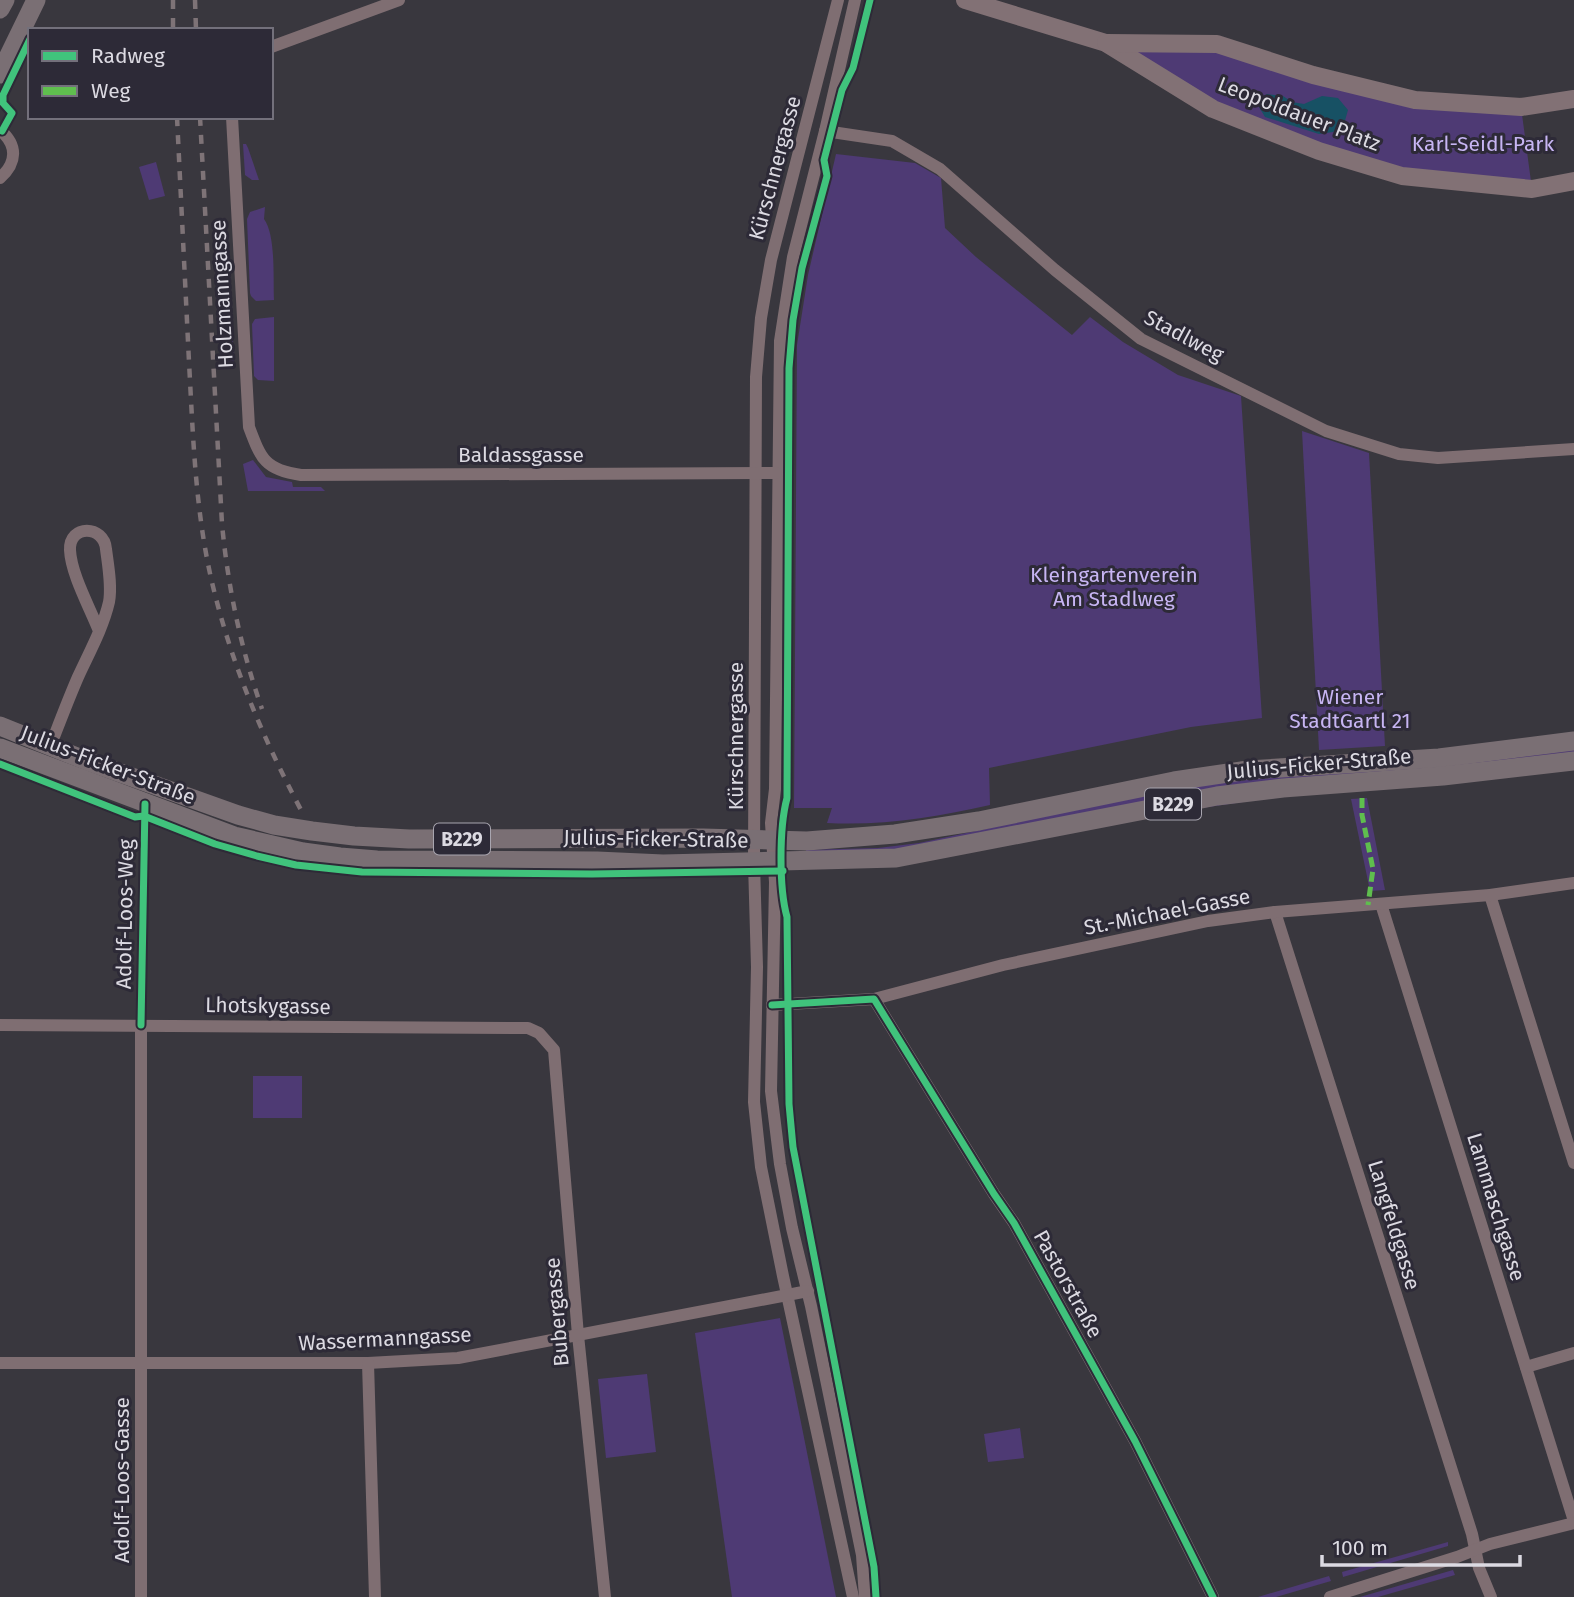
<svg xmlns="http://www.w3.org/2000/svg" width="1574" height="1597" font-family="'Fira Sans',sans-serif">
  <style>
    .green { fill: #4e3a74 }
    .water { fill: #175164 }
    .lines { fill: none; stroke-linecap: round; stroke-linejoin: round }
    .street { stroke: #7f6e72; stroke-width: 12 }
    .secondary { stroke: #827175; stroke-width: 18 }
    .primary { stroke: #7a6f74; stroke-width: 19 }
    .rail { stroke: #7e7377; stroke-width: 4.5; stroke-dasharray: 9 9; stroke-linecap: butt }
    .quiet { stroke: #5fbe4e; stroke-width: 5; stroke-dasharray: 10 5; stroke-linecap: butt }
    .cycleway-casing { stroke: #2d2a37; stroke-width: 11 }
    .cycleway { stroke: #40c37c; stroke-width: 7 }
    .labels { text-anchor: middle; stroke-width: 6; stroke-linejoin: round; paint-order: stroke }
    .shield { fill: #2d2a37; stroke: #a8a5af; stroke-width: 2 }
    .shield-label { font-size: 19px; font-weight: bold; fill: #dcdae2 }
    .street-label { font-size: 21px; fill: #dcdae2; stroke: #2d2a37 }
    .park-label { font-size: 21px; fill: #c7b5f3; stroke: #2d2a37 }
  </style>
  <rect width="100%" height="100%" fill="#39373e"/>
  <g class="green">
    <path d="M1106,43L1217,44L1415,100L1521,107L1532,189L1402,176L1213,109Z"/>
    <path d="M243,144H246L248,148L259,180H252L245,175Z"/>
    <path d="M836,154L915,163L941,178L945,228L976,257L1072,335L1090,317L1123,342L1178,375L1241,396L1262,718L1191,727L989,768L990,805C937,817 882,826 827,823L832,808H794L797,345L808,275Z"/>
    <path d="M156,162L165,196L149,200L139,167Z"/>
    <path d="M265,207L264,219C276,235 273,279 274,300L256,301L251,296L250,293L247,219L250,212Z"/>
    <path d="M229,272L232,316L224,319L222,274Z"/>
    <path d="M274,317V381L258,380L254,376L252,324L255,319Z"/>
    <path d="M232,319L234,364L226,367L224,321Z"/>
    <path d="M1302,431L1369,453L1385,746L1319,750Z"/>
    <path d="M253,460L266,477L292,482L293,487H321L325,491H248L243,464Z"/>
    <path d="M1574,747V754L920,849L806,854V850L878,848L919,843L1177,788L1249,777Z"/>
    <path d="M1367,798L1385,890L1370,891L1351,799Z"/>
    <rect x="253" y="1076" width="49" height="42"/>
    <path d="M780,1318L836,1597H732L695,1333Z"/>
    <path d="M647,1374L656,1452L606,1458L598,1379Z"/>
    <path d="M1020,1428L1024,1458L988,1462L984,1434Z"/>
    <path d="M1448,1542V1546L1343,1577L1342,1572Z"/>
    <path d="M1453,1570L1455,1575L1378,1597H1360Z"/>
    <path d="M1329,1576L1331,1581L1276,1597H1258Z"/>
  </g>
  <path class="water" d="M1267,94L1283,96L1292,102L1304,104L1322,96L1338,98L1348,110L1344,124L1333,132L1319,134L1265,117L1259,107L1260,99Z"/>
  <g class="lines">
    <g class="street">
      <path d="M838,0L771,260L761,318L756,377L754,863L757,967L754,1102L761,1167L783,1276L853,1597"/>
      <path d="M855,0L825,131L793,257L780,341L775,789L771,823L775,882L771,1091L780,1164L792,1228L811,1306L862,1555L865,1597"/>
      <path d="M271,47L399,0"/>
      <path d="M232,117L249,427C261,459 265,470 301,475L776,473"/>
      <path d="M0,130C18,145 17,163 0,178"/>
      <path d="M825,131L892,141L940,169L1055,270L1141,339L1326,431L1399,454L1438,458L1574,449"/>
      <path d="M50,747C59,724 68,700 78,677C89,653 103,628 109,602C112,586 108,565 106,549C104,525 69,524 70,550C71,574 90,608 99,631"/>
      <path d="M1490,895L1574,1163"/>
      <path d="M1381,904L1574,1521"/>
      <path d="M1275,912L1472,1534L1479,1568L1491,1597"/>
      <path d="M874,999L994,1194L1014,1223L1135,1441L1213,1597"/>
      <path d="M772,1005L874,999L1003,965L1208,921L1275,912L1490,895L1574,883"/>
      <path d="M0,1025L528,1028L539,1033L554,1050L578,1335L605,1597"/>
      <path d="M0,1363H368L458,1358L808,1291"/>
      <path d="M368,1363L375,1597"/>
      <path d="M1526,1367L1574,1353"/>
      <path d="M141,1597V1025"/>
      <path d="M1330,1597L1457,1557L1490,1544L1574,1523"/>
    </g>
    <g class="secondary">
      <path d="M965,0L1106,43L1213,109L1319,151L1402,176L1532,189L1574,181"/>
      <path d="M1106,43L1217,44L1313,75L1415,100L1521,107L1574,99"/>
    </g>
    <g class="primary">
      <path d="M0,9L5,0"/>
      <path d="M0,74L36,0"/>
      <path d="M0,726L87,761L238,815L274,825L312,831L354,836L409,839L703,838L807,841L895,834L979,821L1174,781L1248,770L1439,758L1574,741"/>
      <path d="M0,748L234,836L303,852L340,857L377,860L597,861L663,864L896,858L1217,796L1283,788L1443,776L1574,761"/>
    </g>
    <g class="rail">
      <path d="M173,0V30"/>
      <path d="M195,0L196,30"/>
      <path d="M177,117C181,199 185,280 189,362C193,434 195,507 211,578C230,661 262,736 301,810"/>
      <path d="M200,117L222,524C228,588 241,649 262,709"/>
    </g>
    <path class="quiet" d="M1362,798V815L1373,869L1368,905"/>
    <g class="cycleway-casing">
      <g id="cycleway">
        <path d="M870,0L853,68L842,90L824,160L827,176L802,268L793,320L789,368L787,798C779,828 779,888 787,917L789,1104L793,1147L874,1567L876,1597"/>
        <path d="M2,131L12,113L3,103V95L30,39"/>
        <path d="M0,764L135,817L144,816L215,844L257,856L296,865L362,872L592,874L783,871"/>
        <path d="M772,1005L874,999L994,1194L1014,1223L1135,1441L1213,1597"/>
        <path d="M141,1025L145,804"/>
      </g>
    </g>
    <use href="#cycleway" class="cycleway"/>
  </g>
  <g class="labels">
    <g class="shield">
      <rect x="1145" y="788.5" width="56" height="31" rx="5"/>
      <rect x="434" y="823.5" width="56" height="31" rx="5"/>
    </g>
    <g class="shield-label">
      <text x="1173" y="811">B229</text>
      <text x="462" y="846">B229</text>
    </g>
    <g class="street-label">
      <text transform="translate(1299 114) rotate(21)" y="7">Leopoldauer Platz</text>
      <text transform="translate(775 168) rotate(-75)" y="7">Kürschnergasse</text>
      <text transform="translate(222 294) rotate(-93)" y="7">Holzmanngasse</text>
      <text transform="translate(1184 336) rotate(28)" y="7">Stadlweg</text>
      <text x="521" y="462">Baldassgasse</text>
      <text transform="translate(736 736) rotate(-90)" y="7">Kürschnergasse</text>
      <text transform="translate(1319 764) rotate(-5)" y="7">Julius-Ficker-Straße</text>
      <text transform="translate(108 765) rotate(21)" y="7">Julius-Ficker-Straße</text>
      <text transform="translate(656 839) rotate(1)" y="7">Julius-Ficker-Straße</text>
      <text transform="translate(1167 912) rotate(-11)" y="7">St.-Michael-Gasse</text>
      <text transform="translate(125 914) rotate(-89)" y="7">Adolf-Loos-Weg</text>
      <text transform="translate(268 1006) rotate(1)" y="7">Lhotskygasse</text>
      <text transform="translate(1496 1207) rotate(73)" y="7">Lammaschgasse</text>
      <text transform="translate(1394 1225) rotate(73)" y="7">Langfeldgasse</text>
      <text transform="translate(1068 1284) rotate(61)" y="7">Pastorstraße</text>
      <text transform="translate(557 1312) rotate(-95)" y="7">Bubergasse</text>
      <text transform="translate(385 1339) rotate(-3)" y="7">Wassermanngasse</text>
      <text transform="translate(122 1480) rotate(-90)" y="7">Adolf-Loos-Gasse</text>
    </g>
    <g class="park-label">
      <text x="1483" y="151">Karl-Seidl-Park</text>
      <text x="1114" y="582">Kleingartenverein<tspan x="1114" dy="24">Am Stadlweg</tspan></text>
      <text x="1350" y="704">Wiener<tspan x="1350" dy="24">StadtGartl 21</tspan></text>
    </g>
  </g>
  <rect x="28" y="28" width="245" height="91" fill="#2d2a37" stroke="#73707b" stroke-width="2"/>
  <rect x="42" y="51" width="35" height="10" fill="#40c37c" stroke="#73707b" stroke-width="2"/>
  <text x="91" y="63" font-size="21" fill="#dcdae2">Radweg</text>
  <rect x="42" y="86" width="35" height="10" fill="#5fbe4e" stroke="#73707b" stroke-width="2"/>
  <text x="91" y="98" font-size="21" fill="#dcdae2">Weg</text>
  <path d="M1322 1555v10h198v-10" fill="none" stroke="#dcdae2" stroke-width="3.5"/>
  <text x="1332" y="1555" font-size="21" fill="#dcdae2" stroke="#2d2a37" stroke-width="5" paint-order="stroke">100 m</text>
</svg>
